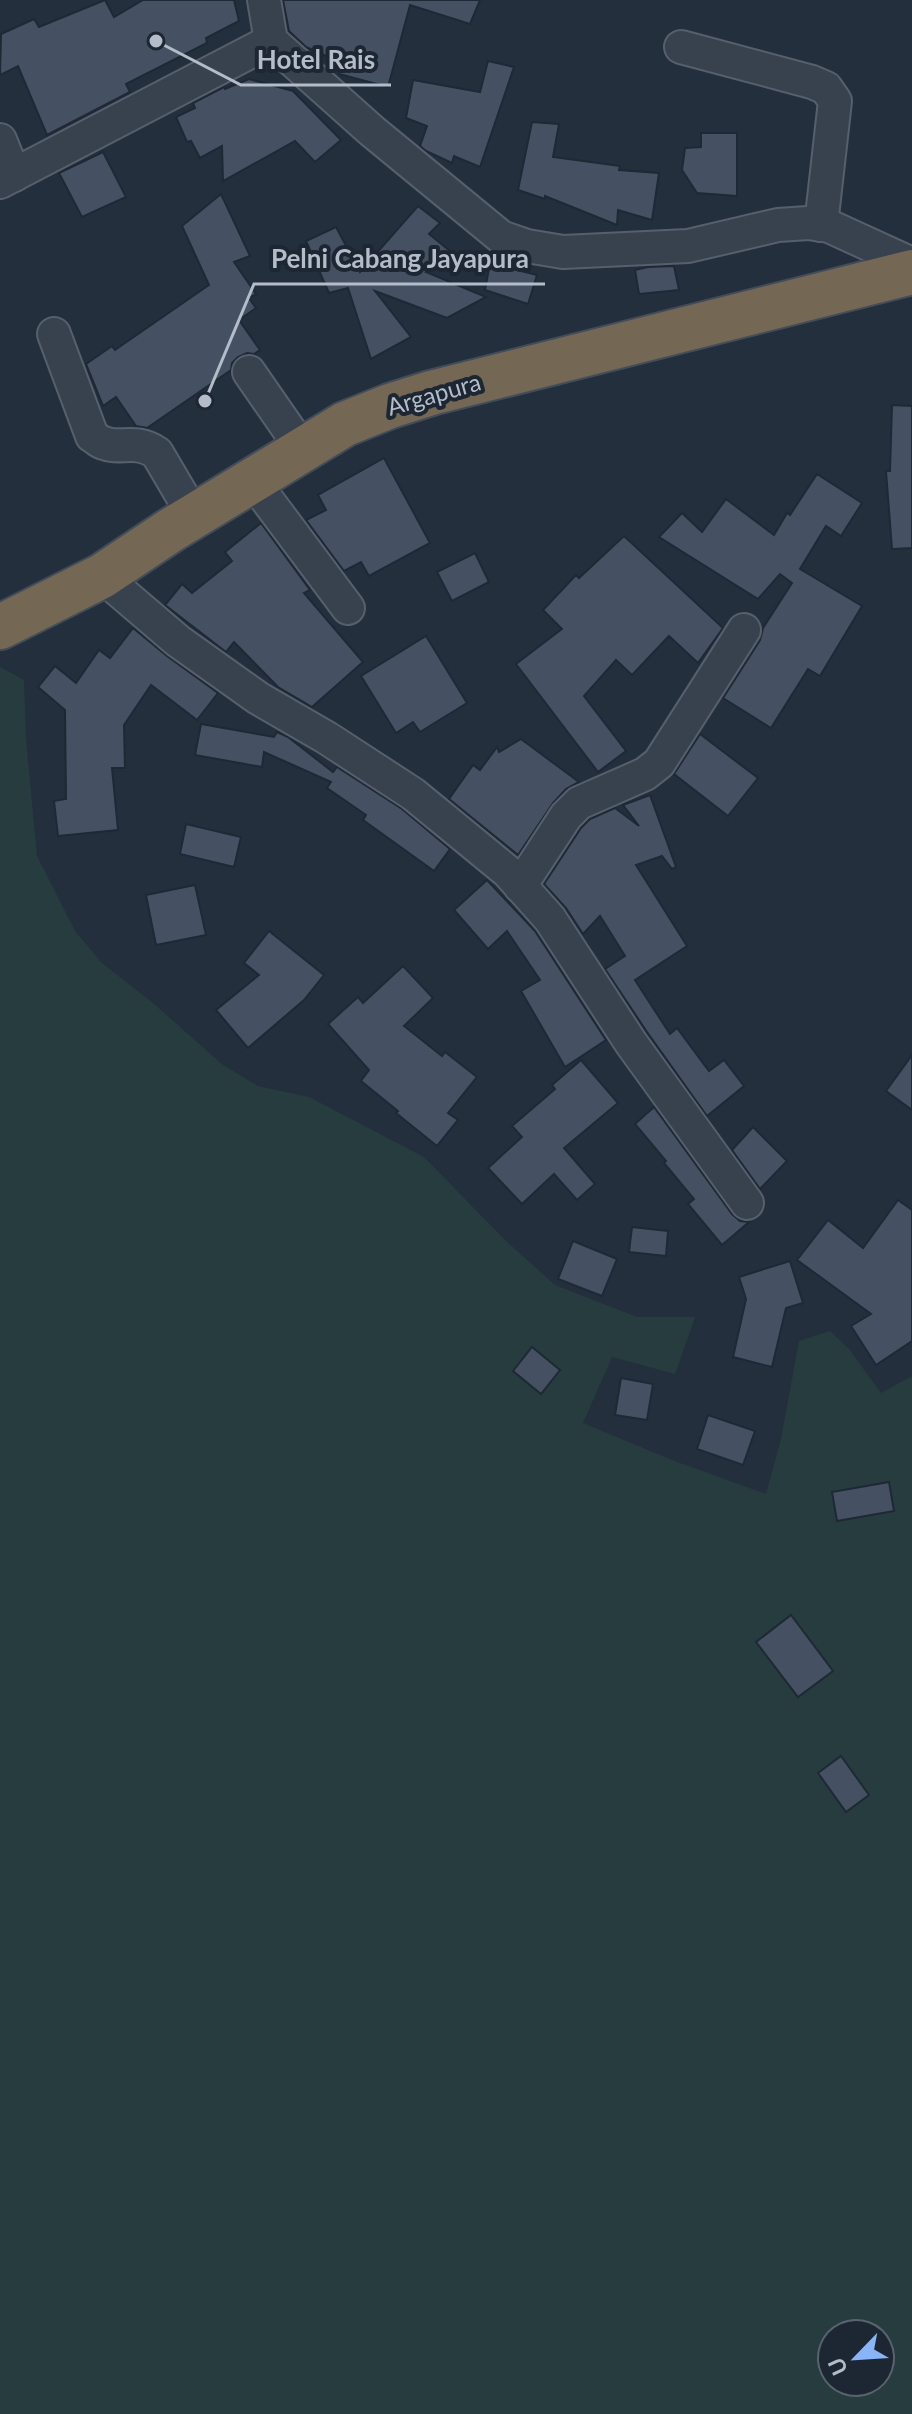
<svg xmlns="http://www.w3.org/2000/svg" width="912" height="2414" font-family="Lato,sans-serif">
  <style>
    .green { fill: #263c3f; fill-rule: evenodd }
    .building { fill: #455162; stroke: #1f2835; stroke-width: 2 }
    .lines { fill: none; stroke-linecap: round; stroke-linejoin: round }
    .minor-casing { stroke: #565f6c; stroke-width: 36 }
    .highway-casing { stroke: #434c59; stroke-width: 48 }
    .minor { stroke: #38414e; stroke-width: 32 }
    .highway { stroke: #746855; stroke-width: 44 }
    .labels { text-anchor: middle; stroke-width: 8; stroke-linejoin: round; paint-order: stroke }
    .street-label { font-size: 24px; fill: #b4bcc9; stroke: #1d2633 }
    .leader { fill: none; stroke: #b4bcc9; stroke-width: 3 }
    .callout-dot { fill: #b4bcc9; stroke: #1d2633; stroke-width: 3 }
    .callout-label { font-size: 26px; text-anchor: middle; font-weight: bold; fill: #b4bcc9; stroke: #1d2633; stroke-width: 8; stroke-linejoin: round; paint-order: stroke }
  </style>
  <rect width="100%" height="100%" fill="#242f3e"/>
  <path class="green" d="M0,667L24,680L26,739L37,856L75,931L102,963L153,1003L223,1065L258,1086L309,1097L424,1157L505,1240L555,1285L637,1317H695L675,1374L612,1357L583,1423L672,1460L766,1494L781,1439L799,1341L830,1331L849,1349L881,1393L912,1376V2414H0ZM832,2334H880V2382H832Z"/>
  <g class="building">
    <path d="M105,0L114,17L143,0H234L239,21L206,38L207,43L126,84L130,92L47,135L18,66L0,75L1,34L34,19L39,27Z"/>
    <path d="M283,0H480L470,24L410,5L388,87L339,74L342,63L306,47L289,31Z"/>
    <path d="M488,61L514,67L480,167L454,156L452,163L426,151L420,146L427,126L406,118L413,80L480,92Z"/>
    <path d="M249,79L293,91L341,140L315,162L295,141L223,181L222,146L200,158L191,141L187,142L176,117L195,108L193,103L224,87L225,89Z"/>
    <path d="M532,122L559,124L553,157L620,166L619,170L659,173L652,220L618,210L617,225L545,196V199L518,190Z"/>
    <path d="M701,133H737V196L697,193L682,170L685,148L701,147Z"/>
    <path d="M103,152L126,197L82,217L59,173Z"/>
    <path d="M221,194L250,256L234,262L256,294L249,298L256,308L239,320L260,350L254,354L247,353L238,357L232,363L231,370L147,428L136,426L116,397L103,406L86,364L112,346L115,350L209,285L182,226Z"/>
    <path d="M418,206L440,223L429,234L450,251L426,272L486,297L447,318L375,291L411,337L371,359L348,288L329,293L306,241L336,227L360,272Z"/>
    <path d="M490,263L537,275L528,304L485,290Z"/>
    <path d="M674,266L679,290L639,294L635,270L648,267Z"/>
    <path d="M892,405L912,406V548L892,549L886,471H890Z"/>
    <path d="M384,458L430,543L369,576L361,562L344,571L306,520L326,510L318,495Z"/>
    <path d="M817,474L862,503L841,536L826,526L800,569L862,606L820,676L808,669L771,728L723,698L760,640L763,628L792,583L780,574L758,599L659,537L682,513L702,532L726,499L774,535L787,513L790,515Z"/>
    <path d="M261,523L310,590L304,593L363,662L312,707L278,687L234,642L226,652L165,605L182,584L192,593L232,561L225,552Z"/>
    <path d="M624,536L723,628L698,663L669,636L632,675L616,660L584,696L626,751L598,772L516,664L562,629L543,610L576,575L579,578Z"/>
    <path d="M475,553L489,582L452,601L437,572Z"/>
    <path d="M133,628L167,656L218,693L197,720L151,685L124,725L125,768H112L118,830L58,836L54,801L66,799L65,710L38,687L55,666L76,683L99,650L110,658Z"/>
    <path d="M426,636L467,703L420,732L413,722L396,733L361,676Z"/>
    <path d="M201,724L274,737L277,732L288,737L333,772L337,767L402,809L450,849L434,871L363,820L366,815L327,788L331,782L264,752L262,767L195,755Z"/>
    <path d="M700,734L758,778L728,816L674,774Z"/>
    <path d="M521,739L579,782L566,789L553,803L518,855L449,799L473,765L480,770L497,747L499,752Z"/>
    <path d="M650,795L676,867L672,869L662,856L636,865L687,946L635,980L670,1034L677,1028L709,1071L724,1060L744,1086L707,1116L647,1032L605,969L625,956L600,916L583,934L566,908L544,884L581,828L590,819L615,808L639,826L623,805Z"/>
    <path d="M186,824L241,837L234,867L180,854Z"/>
    <path d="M487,880L535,931L606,1040L565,1067L521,991L540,980L507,931L488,949L454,910Z"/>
    <path d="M195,885L206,935L156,945L146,895Z"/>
    <path d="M269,931L324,975L304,1000L248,1048L216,1010L259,975L244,963Z"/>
    <path d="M403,966L433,998L404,1026L442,1056L445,1052L477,1077L448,1113L458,1120L437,1146L396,1113L398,1111L361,1081L369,1070L328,1024L358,997L363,1003Z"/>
    <path d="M912,1055V1110L886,1091Z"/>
    <path d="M581,1060L618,1103L564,1148L595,1184L577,1200L554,1174L522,1204L488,1168L522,1137L512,1126L555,1089L552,1085Z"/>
    <path d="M654,1107L732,1214L740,1221L749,1222L722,1245L688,1204L694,1199L664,1163L666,1161L635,1124Z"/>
    <path d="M753,1127L787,1161L760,1189L732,1150Z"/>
    <path d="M898,1200L912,1210V1341L876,1365L851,1326L871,1314L797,1260L828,1220L863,1248Z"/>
    <path d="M632,1227L668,1231L666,1256L629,1252Z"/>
    <path d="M573,1241L617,1259L602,1296L558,1279Z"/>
    <path d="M790,1261L803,1303L786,1308L772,1367L733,1357L746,1299L739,1277Z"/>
    <path d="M532,1347L560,1370L541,1394L513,1371Z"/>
    <path d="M621,1378L653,1384L647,1420L615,1415Z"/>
    <path d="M708,1415L755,1431L743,1465L697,1449Z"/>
    <path d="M889,1482L894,1511L837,1521L832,1492Z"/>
    <path d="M791,1615L833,1671L798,1697L756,1642Z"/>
    <path d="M841,1756L869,1795L846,1812L818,1773Z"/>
  </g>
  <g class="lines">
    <g class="minor-casing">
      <g id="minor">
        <path d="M264,0L271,41L372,131L501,237L527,246L563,252L688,246L778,225L808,223L829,226L912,264"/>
        <path d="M681,47L812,82L826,88L835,101L821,225"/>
        <path d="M0,140L14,175"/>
        <path d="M0,182L271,41"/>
        <path d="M54,334L92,436C96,438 99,442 104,443C120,450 135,438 157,453L194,516"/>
        <path d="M249,372L303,450"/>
        <path d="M253,481L348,608"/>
        <path d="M102,576L178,641L258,698L327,738L413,794L508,872L550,919L631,1043L747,1203"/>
        <path d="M520,886L566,816L579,803L645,774L659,763L744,630"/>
      </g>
    </g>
    <g class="highway-casing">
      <path id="highway" d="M0,627L102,576L171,530L345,424L390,406L431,393L912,272"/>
    </g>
    <use href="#minor" class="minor"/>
    <use href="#highway" class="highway"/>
  </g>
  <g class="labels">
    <g class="street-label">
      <text transform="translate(434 395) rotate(-16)" y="8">Argapura</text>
    </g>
  </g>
  <path class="leader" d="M156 41L241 85H391M205 401L254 284H545"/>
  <g class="callout-dot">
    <circle cx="156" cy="41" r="8"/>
    <circle cx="205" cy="401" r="8"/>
  </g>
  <g class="callout-label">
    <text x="316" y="69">Hotel Rais</text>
    <text x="400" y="268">Pelni Cabang Jayapura</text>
  </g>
  <g transform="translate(856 2358) rotate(245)"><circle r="38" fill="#1d2633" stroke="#59626f" stroke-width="2"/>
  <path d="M0-6L14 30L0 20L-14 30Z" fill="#8ab4f8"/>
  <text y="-12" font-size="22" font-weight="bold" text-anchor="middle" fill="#b4bcc9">U</text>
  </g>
</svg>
